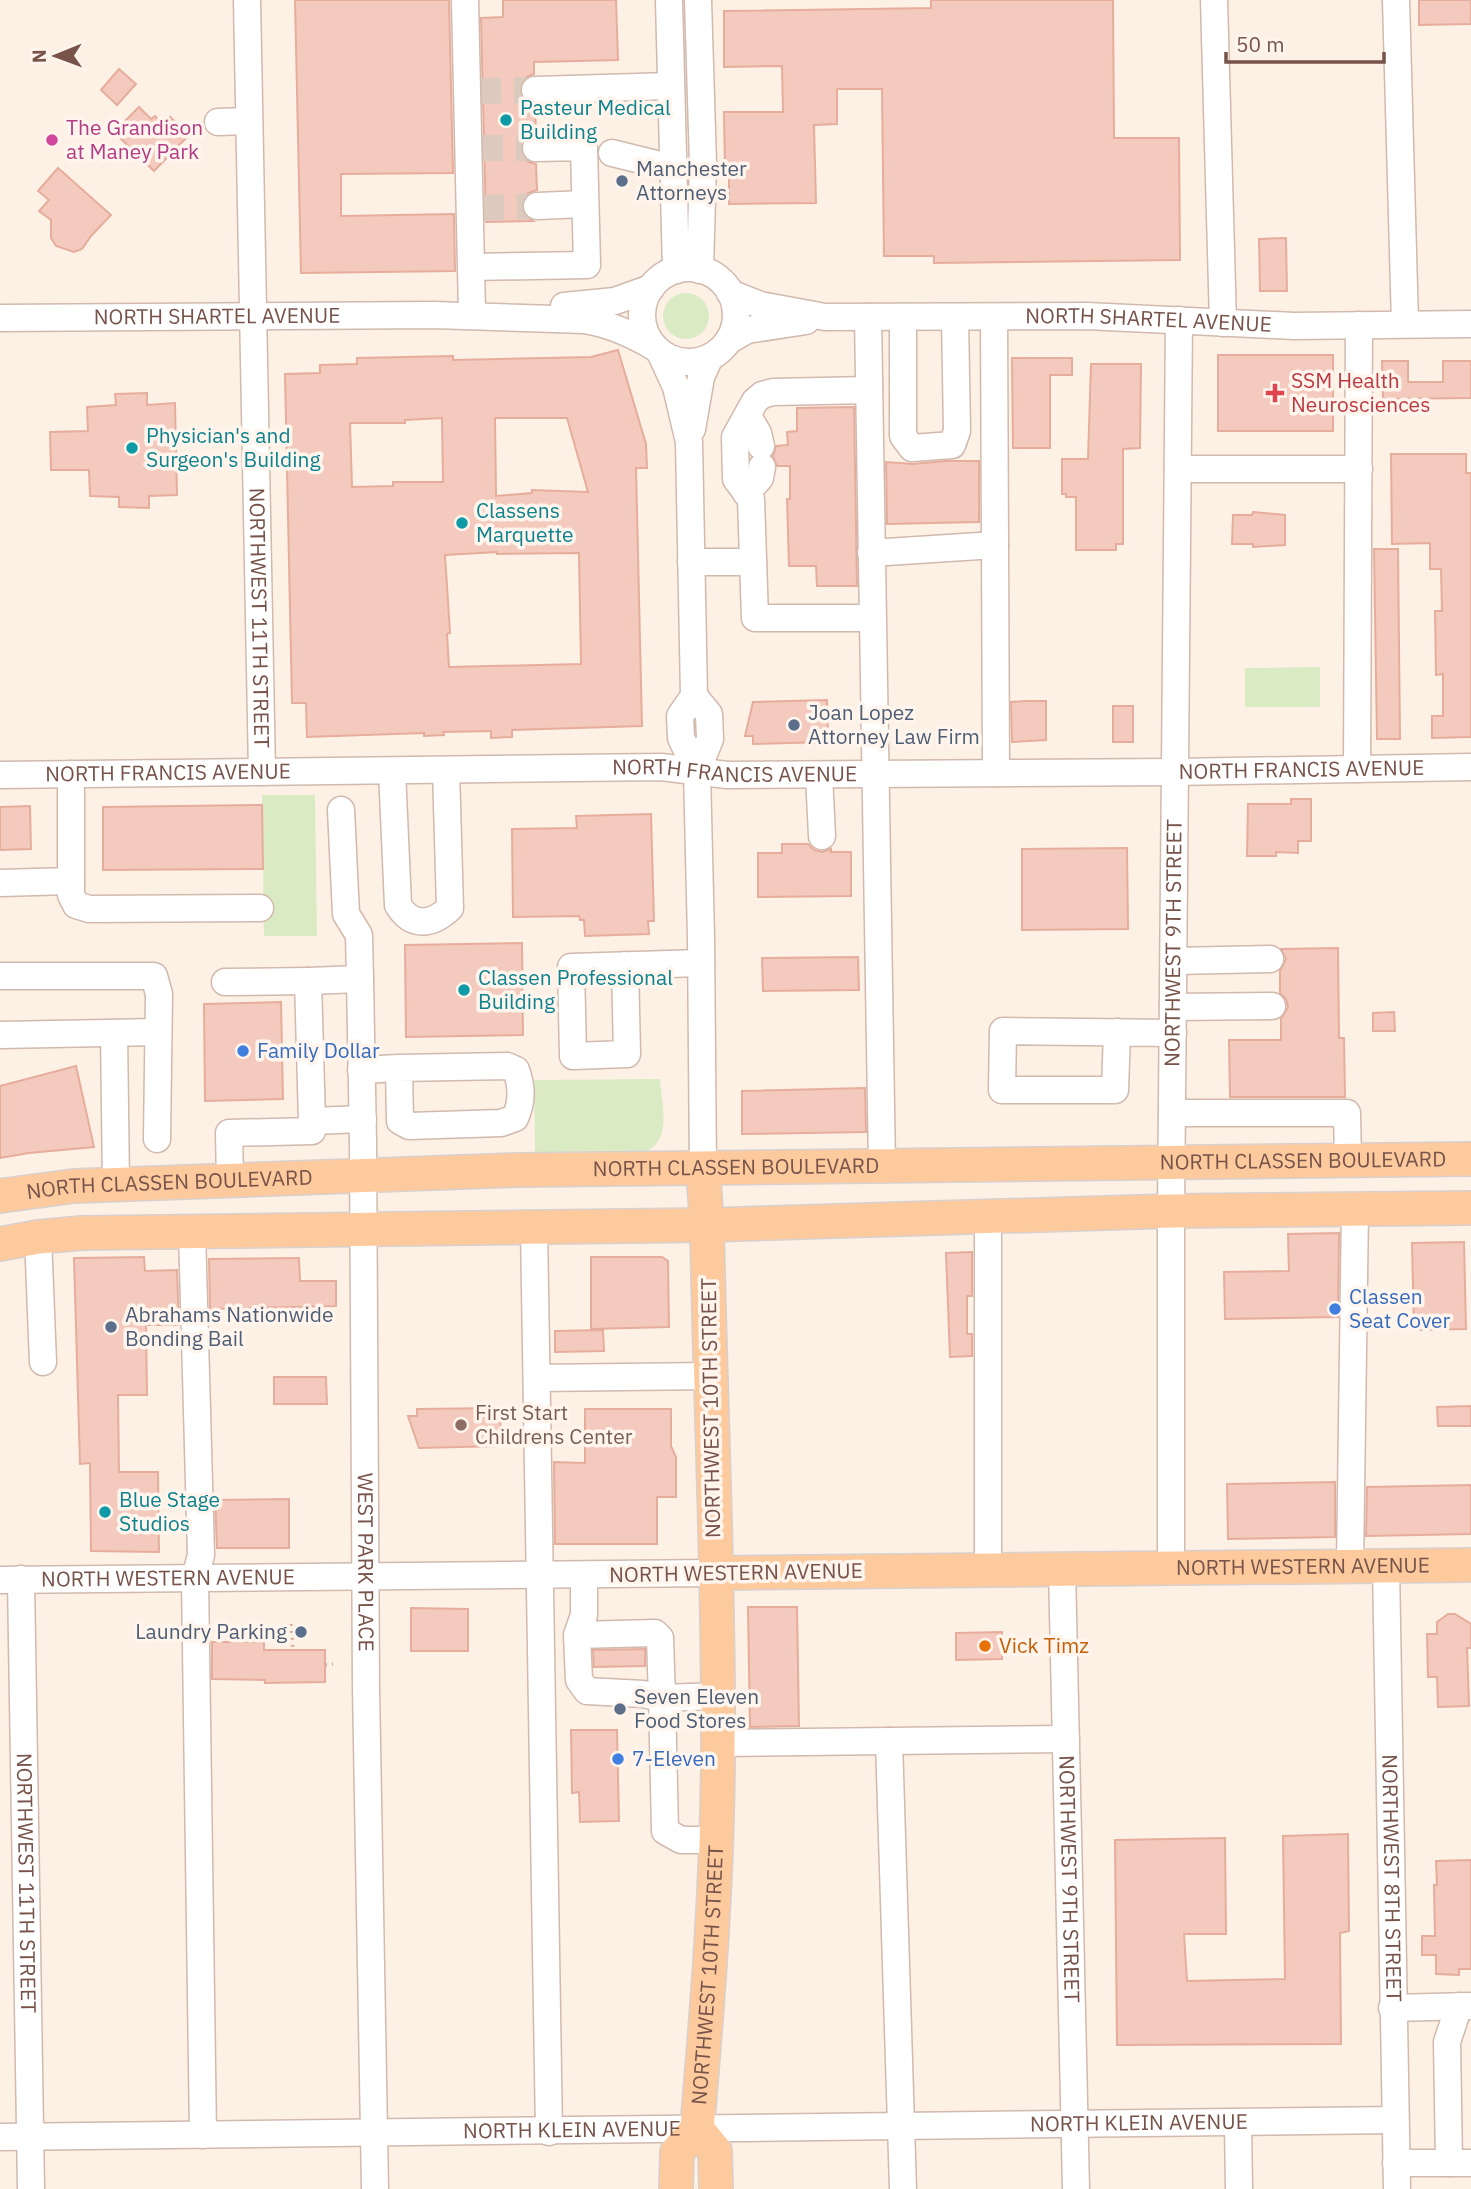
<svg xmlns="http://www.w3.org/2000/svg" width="1471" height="2189" font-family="'IBM Plex Sans',sans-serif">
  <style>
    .green { fill: #daebc4 }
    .building { fill: #f3cabd; stroke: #e6ad9d; stroke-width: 2; fill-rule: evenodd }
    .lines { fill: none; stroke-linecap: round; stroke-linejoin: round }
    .minor-tunnel { stroke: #dccabf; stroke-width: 26; stroke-dasharray: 26 13; stroke-linecap: butt }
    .minor-casing { stroke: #d1b9ae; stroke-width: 29 }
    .major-casing { stroke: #d9cfcc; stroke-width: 36 }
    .path { stroke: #d8ada0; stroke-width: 3.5; stroke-dasharray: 2 5; stroke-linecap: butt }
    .minor { stroke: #fff; stroke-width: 26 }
    .major { stroke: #fdca9e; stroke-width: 33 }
    .culture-dot { fill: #0f9aa8; stroke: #fff5ed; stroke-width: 2.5 }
    .hotel-dot { fill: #d1479c; stroke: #fff5ed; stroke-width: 2.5 }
    .service-dot { fill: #5c6f8a; stroke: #fff5ed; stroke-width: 2.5 }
    .health-dot { fill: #e0444e; stroke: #fff5ed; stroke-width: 2.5 }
    .shop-dot { fill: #3f7fe0; stroke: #fff5ed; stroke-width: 2.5 }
    .education-dot { fill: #8d6e63; stroke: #fff5ed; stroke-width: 2.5 }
    .food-dot { fill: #e8710a; stroke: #fff5ed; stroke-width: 2.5 }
    .labels { text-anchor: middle; stroke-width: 7; stroke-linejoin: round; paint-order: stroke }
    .culture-label { font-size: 21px; fill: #0d838f; stroke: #fff5ed; text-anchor: start }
    .hotel-label { font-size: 21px; fill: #b23c85; stroke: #fff5ed; text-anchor: start }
    .service-label { font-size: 21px; fill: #4e5e75; stroke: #fff5ed; text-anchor: start }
    .street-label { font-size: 21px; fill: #77534a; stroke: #fff5ed }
    .health-label { font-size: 21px; fill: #be3a42; stroke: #fff5ed; text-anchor: start }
    .shop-label { font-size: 21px; fill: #366cbe; stroke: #fff5ed; text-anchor: start }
    .education-label { font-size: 21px; fill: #785e54; stroke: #fff5ed; text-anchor: start }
    .food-label { font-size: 21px; fill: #c56008; stroke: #fff5ed; text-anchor: start }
  </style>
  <rect width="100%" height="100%" fill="#fdf1e6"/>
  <g class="green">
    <circle cx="686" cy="316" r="23"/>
    <path d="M1320,667V707H1245V668Z"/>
    <path d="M262,795H315L317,936H264Z"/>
    <path d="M660,1079C662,1107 674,1145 639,1154L535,1152L534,1080Z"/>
  </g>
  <g class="building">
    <path d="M295,0H449L453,173L341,174V216L454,214L455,271L301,273Z"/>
    <path d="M503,0H616L618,60L534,62V74L526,77L521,83L519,91L522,99L528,104L535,106L536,132L527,135L523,140L520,148L523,157L529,162L536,164L537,190L528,193L523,198L521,206L524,215L533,221L486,222L481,18L503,17Z"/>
    <path d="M931,0H1113L1114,138H1179L1180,260L934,263V256H884L882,89H837V124L814,125L816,203L729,204V168L725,169L724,112H783L782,66L724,67V11L931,8Z"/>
    <path d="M1419,0H1471V24L1419,25Z"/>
    <path d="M119,69L136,84L117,105L101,90Z"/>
    <path d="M139,107L151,119L155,116L163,124L170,117L189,135L154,171L120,138L126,132L120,126Z"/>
    <path d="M58,168L111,215L91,236L82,249L74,252L56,246L51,238V220L39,211L49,200L38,191Z"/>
    <path d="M1286,238L1287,291H1260L1259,239Z"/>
    <path d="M618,350L646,444L647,468H636L642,726L512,730V737L491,738V731L443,732L444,735L424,736V733L307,737L306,703H292L285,374L320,373V365L357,364V358L453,356V360L591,357ZM442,418L443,482H393V486L352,487L350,423H405V420ZM495,418H567L588,492L532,490V493L496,496ZM497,552V554L579,553L581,664L449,667L447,634L450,633L445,555Z"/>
    <rect x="1218" y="355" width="115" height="76"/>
    <path d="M1012,358H1072V375H1050V448H1013Z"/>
    <path d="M1382,361H1408V382H1443V361H1471V398L1383,399Z"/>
    <path d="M1091,364H1141L1140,448L1123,449V544H1116V550H1076V497H1066V494H1062V459H1088Z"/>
    <path d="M147,393V405L175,403L177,495L149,496V508L119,507V497L90,496L89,470H51L50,432L88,431L87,407L116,405L115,394Z"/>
    <path d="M854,407L857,586H817L816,566H789L787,499H790V466H777L773,456L776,446L788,445L787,432L797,431V408Z"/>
    <path d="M1391,454H1466V473H1471V737L1432,738V716H1443V674L1436,675L1435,611H1442L1441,569H1430V543L1392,544Z"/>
    <path d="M945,461H979V522L887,524L886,462L913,464Z"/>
    <path d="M1253,512L1285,515V545L1253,547V544H1232L1233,515H1252Z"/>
    <path d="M1374,549H1398L1400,739H1377Z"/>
    <path d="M827,700L828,742L753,744V736H745L753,702Z"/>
    <path d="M1026,701H1046V740L1012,742L1011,702Z"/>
    <rect x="1113" y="706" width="20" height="36"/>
    <path d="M1291,799H1311V841H1298V853L1276,852V856H1247L1248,804H1291Z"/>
    <path d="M262,805L263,869L103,870V807Z"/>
    <path d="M30,806L31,849L0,850V807Z"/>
    <path d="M651,814L654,921H648L649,934L585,936L584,920H580L579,916L513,917L512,829L577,828L576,816Z"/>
    <path d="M782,844H808L814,850L822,852L831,849V852H851V896L758,897V853H782Z"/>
    <path d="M1127,848L1128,929L1022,930V849Z"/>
    <path d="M522,943L523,1035L406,1037L405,945Z"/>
    <path d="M1338,948L1339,1038H1344L1345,1097H1230L1229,1040H1281V1019L1288,1007L1286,999L1280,993V971L1286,959L1281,949Z"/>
    <path d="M858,957L859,990L763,991L762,958Z"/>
    <path d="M281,1002L283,1099L205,1101L204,1004Z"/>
    <path d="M1394,1012L1395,1031H1373V1013Z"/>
    <path d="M76,1066L94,1147L29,1153L0,1158V1086Z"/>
    <path d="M865,1088L866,1132L742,1134V1091Z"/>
    <path d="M1339,1233L1338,1317L1225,1319L1224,1272L1289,1271L1288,1234Z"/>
    <path d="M1464,1242L1466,1329L1414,1330L1412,1243Z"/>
    <path d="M972,1252V1296H967V1334H972V1356L950,1357L946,1253Z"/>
    <path d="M144,1257L145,1271L177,1270L179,1325H146L147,1395H118L119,1472H158L159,1552L91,1551L90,1463L80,1464L74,1258Z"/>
    <path d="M591,1257H662L668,1261L669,1327L591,1329Z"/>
    <path d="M299,1258L300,1281H336V1306L210,1309L209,1259Z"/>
    <path d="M603,1330L604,1351L555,1352V1331Z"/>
    <path d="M274,1377H326L327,1404H274Z"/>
    <path d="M1471,1406V1426H1438L1437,1407Z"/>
    <path d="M500,1408L501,1446L419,1448L408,1416H417V1409Z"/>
    <path d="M585,1409H671V1446L676,1457V1497H657V1544H555L554,1462L585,1463Z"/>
    <path d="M1335,1482V1537L1228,1539L1227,1484Z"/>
    <path d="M1471,1485V1534L1366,1536L1367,1487Z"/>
    <path d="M289,1499V1548H217L215,1500Z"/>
    <path d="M748,1607H797L799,1726L750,1727Z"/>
    <path d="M411,1608L468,1609V1651H411Z"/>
    <path d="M1448,1614H1455L1471,1624V1648H1467L1469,1706L1438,1707L1437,1677H1428L1427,1634H1437V1622Z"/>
    <path d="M1002,1632V1659L956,1660V1633Z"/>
    <path d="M212,1642H264V1650H325V1682L265,1683V1680L212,1679Z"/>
    <path d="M645,1649V1666L594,1667L593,1650Z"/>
    <path d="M571,1730H617L619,1821L580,1822L579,1792L572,1793Z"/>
    <path d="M1348,1834L1349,1931L1340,1933L1341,2044L1117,2045L1115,1840L1225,1838L1226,1934H1184L1187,1981L1285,1979L1283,1836Z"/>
    <path d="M1471,1860V1969H1459V1975L1436,1974V1955H1422V1936H1435L1434,1885H1437L1436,1861Z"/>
  </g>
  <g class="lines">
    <g class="minor-tunnel">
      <path d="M475,91L535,90"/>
      <path d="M477,148H536"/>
      <path d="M478,208L537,206"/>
    </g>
    <g class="minor-casing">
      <g id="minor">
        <path id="s1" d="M247,0L262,772"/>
        <path d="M465,0L472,312"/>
        <path d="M669,0L676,270"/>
        <path d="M698,0L703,164L700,270"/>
        <path d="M1214,0L1223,323"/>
        <path d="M1396,0L1405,324"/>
        <path d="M535,90L671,86"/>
        <path d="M218,122L249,121"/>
        <path d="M612,153L673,168"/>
        <path d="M537,206L585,204"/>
        <path d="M472,267L587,265L584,147L536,148"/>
        <circle cx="689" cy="315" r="47"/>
        <path id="s2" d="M730,293L760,305L825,317L1087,316L1294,326L1471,324"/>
        <path d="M564,306L615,301L651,288"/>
        <path d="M868,317L882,1166"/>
        <path d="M903,317V436L912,448L952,445L957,431L955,318"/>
        <path id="s3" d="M0,318L433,315L584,320C610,324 632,334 654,347"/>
        <path d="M994,318L996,773"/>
        <path d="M728,341L747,330L806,321"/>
        <path d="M660,352L676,387L689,442L694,696L680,716L681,738L697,771"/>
        <path d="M869,390L773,392L762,395L755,401L735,437L736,479L751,499L755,618H872"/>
        <path d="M748,416L758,433L761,446"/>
        <path d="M692,429L701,377L710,357"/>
        <path d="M1178,469H1359"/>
        <path d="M746,493L760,478L762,467"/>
        <path d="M871,553L995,545"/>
        <path d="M691,562H753"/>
        <path d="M694,696L709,714L710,739L697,771L701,938L703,1169"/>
        <path d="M1357,769L1359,325"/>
        <path d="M392,771L398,905C412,928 432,925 450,908L446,770"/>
        <path d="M71,774V895L76,905L89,909L260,908"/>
        <path id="s4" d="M0,775L661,767L727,775L1175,772L1471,767"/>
        <path d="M819,775L822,836"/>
        <path id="s5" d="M341,810L346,914L359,935L360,979L363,1142L366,1687L375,2189"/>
        <path d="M0,883L71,881"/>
        <path d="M1174,961L1270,959"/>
        <path d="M625,965L627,1054L573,1056L571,967L701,963"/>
        <path d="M0,976H154L159,994L157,1139"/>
        <path d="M308,981L360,979"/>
        <path d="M225,982L308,981L312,1121V1131L229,1133L230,1181"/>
        <path d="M1173,1007L1272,1006"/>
        <path d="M1117,1032L1115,1090H1002L1003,1031L1173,1033"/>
        <path d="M114,1033L116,1184"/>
        <path d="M0,1035L158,1032"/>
        <path d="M361,1070L399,1068L400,1121L409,1126L501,1123L515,1118C522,1103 522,1086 516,1070L507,1066L399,1068"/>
        <path d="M1172,1113H1347L1348,1160"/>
        <path d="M312,1121L363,1119"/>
        <path d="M534,1228L549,2132"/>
        <path d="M192,1231L201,1555L195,1578L203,2135"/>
        <path d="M38,1237L43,1362"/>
        <path d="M537,1378L710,1376"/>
        <path d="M1350,1566L1355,1209"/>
        <path id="s6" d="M1386,1566L1397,2189"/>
        <path id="s7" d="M1171,1568V1211L1179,320"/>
        <path id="s8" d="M1062,1569L1076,2189"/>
        <path d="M988,1570V1218"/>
        <path id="s9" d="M21,1579L31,2189"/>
        <path id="s10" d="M0,1580L715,1573"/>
        <path d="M577,1635L655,1633L660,1638L662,1698L643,1694L587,1691L579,1680L577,1635L584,1615V1575"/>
        <path d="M889,1741L903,2189"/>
        <path d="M718,1743L1066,1739"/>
        <path d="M717,1840H681L665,1831L662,1698L718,1696"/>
        <path d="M1392,2008L1471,2006"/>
        <path d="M1238,2123L1239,2189"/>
        <path id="s11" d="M0,2137L1395,2120"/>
        <path d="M1396,2163H1471"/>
        <path d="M1449,2163L1447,2042L1459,2006"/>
      </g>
    </g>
    <g class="major-casing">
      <g id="major">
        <path id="s12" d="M0,1196L74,1186L518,1170L1471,1159"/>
        <path d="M0,1244L38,1237L82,1233L707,1225L1171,1211L1471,1208"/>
        <path id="s13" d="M715,1573L1471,1565"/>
        <path d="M697,2129L715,2151L716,2189"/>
        <path id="s14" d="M676,2189L677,2152L697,2129C708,2001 718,1872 718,1744C719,1571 710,1398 707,1225L703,1169"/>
      </g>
    </g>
    <g class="path">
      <path d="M291,1624L293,1651"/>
      <path d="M325,1665L333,1664"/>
    </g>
    <use href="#minor" class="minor"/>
    <use href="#major" class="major"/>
  </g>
  <g class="culture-dot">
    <circle cx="506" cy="120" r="7"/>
    <circle cx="132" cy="448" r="7"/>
    <circle cx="462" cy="523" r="7"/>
    <circle cx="464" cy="990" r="7"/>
    <circle cx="105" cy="1512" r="7"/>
  </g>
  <circle class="hotel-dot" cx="52" cy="140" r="7"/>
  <g class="service-dot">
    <circle cx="622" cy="181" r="7"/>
    <circle cx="794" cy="725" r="7"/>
    <circle cx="111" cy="1327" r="7"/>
    <circle cx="301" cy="1632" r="7"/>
    <circle cx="620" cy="1709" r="7"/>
  </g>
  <path class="health-dot" d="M1271.5 382.5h7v7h7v7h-7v7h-7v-7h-7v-7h7z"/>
  <g class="shop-dot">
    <circle cx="243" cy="1051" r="7"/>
    <circle cx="1335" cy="1309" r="7"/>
    <circle cx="618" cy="1759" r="7"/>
  </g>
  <circle class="education-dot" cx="461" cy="1425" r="7"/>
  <circle class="food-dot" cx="985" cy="1646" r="7"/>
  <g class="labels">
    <g class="culture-label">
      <text x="520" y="115">Pasteur Medical<tspan x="520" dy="24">Building</tspan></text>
      <text x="146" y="443">Physician's and<tspan x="146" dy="24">Surgeon's Building</tspan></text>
      <text x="476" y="518">Classens<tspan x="476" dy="24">Marquette</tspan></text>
      <text x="478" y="985">Classen Professional<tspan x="478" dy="24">Building</tspan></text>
      <text x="119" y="1507">Blue Stage<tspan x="119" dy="24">Studios</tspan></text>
    </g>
    <g class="hotel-label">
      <text x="66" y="135">The Grandison<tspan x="66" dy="24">at Maney Park</tspan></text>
    </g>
    <g class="service-label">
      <text x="636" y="176">Manchester<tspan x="636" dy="24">Attorneys</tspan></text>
      <text x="808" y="720">Joan Lopez<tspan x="808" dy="24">Attorney Law Firm</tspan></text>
      <text x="125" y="1322">Abrahams Nationwide<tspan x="125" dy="24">Bonding Bail</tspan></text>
      <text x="287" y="1639" text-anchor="end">Laundry Parking</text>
      <text x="634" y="1704">Seven Eleven<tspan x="634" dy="24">Food Stores</tspan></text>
    </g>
    <g class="street-label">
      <text dy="7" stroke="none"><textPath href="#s3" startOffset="217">NORTH SHARTEL AVENUE</textPath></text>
      <text dy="7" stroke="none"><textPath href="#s2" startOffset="422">NORTH SHARTEL AVENUE</textPath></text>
      <text dy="7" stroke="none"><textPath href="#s1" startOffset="618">NORTHWEST 11TH STREET</textPath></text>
      <text dy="7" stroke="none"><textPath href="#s4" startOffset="1302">NORTH FRANCIS AVENUE</textPath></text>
      <text dy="7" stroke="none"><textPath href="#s4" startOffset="735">NORTH FRANCIS AVENUE</textPath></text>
      <text dy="7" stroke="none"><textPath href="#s4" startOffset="168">NORTH FRANCIS AVENUE</textPath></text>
      <text dy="7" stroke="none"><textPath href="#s7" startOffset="625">NORTHWEST 9TH STREET</textPath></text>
      <text dy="7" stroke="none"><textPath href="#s12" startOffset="1304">NORTH CLASSEN BOULEVARD</textPath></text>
      <text dy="7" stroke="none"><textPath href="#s12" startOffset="737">NORTH CLASSEN BOULEVARD</textPath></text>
      <text dy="7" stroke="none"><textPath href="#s12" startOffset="170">NORTH CLASSEN BOULEVARD</textPath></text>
      <text transform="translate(711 1408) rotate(-91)" y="7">NORTHWEST 10TH STREET</text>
      <text dy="7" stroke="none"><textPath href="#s5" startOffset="756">WEST PARK PLACE</textPath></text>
      <text dy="7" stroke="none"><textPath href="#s13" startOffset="588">NORTH WESTERN AVENUE</textPath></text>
      <text transform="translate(736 1573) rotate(-1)" y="7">NORTH WESTERN AVENUE</text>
      <text dy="7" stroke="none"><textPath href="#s10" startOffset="168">NORTH WESTERN AVENUE</textPath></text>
      <text dy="7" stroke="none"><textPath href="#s6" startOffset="312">NORTHWEST 8TH STREET</textPath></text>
      <text dy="7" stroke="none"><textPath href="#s8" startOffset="310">NORTHWEST 9TH STREET</textPath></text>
      <text dy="7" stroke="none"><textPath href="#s9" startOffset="304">NORTHWEST 11TH STREET</textPath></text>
      <text dy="7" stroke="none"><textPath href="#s14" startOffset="222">NORTHWEST 10TH STREET</textPath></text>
      <text dy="7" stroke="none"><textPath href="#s11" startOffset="1139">NORTH KLEIN AVENUE</textPath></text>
      <text dy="7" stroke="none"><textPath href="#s11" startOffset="572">NORTH KLEIN AVENUE</textPath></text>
    </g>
    <g class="health-label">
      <text x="1291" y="388">SSM Health<tspan x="1291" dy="24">Neurosciences</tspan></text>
    </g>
    <g class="shop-label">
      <text x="257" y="1058">Family Dollar</text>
      <text x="1349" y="1304">Classen<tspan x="1349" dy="24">Seat Cover</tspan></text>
      <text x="632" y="1766">7-Eleven</text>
    </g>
    <g class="education-label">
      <text x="475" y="1420">First Start<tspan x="475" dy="24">Childrens Center</tspan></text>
    </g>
    <g class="food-label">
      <text x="999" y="1653">Vick Timz</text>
    </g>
  </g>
  <g transform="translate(56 56) rotate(269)" stroke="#fff5ed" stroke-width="5" paint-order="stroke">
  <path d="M0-5L12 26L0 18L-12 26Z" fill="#77534a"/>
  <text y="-10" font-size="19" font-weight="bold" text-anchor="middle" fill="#77534a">N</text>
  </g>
  <path d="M1226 52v10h158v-10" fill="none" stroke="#77534a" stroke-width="3.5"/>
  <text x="1236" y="52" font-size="21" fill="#77534a" stroke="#fff5ed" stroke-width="5" paint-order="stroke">50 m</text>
</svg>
